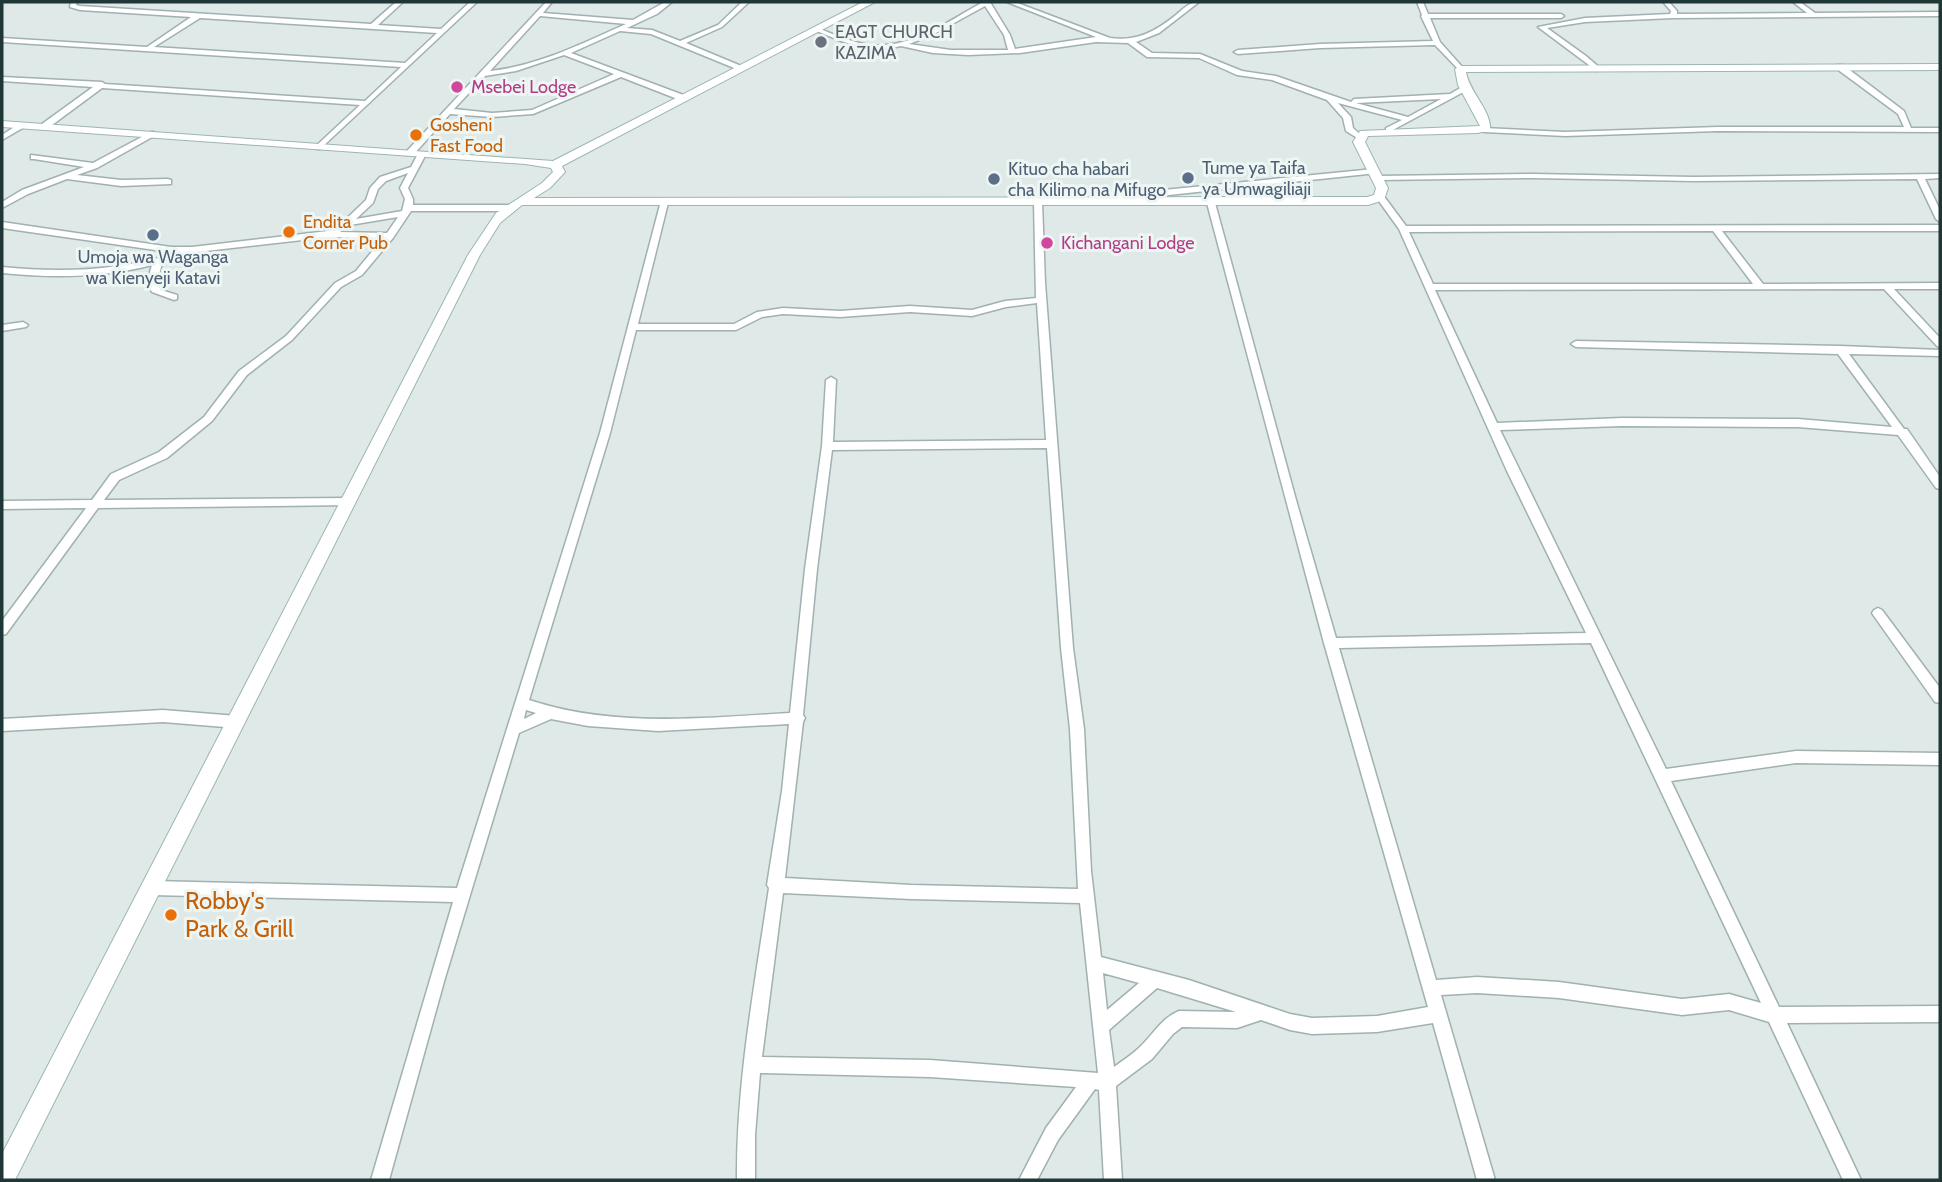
<svg xmlns="http://www.w3.org/2000/svg" width="1942" height="1182" font-family="Cabin,sans-serif">
  <style>
    .lines { fill: none; stroke-linecap: round; stroke-linejoin: round }
    .street-casing { stroke: #a1b0b0; stroke-width: 3 }
    .secondary-casing { stroke: #9db5b3; stroke-width: 2 }
    .street { fill: #fff; fill-rule: evenodd }
    .secondary { fill: #fff; fill-rule: evenodd }
    .worship-dot { fill: #6b7280; stroke: #eef6f4; stroke-width: 2.5 }
    .hotel-dot { fill: #d1479c; stroke: #eef6f4; stroke-width: 2.5 }
    .food-dot { fill: #e8710a; stroke: #eef6f4; stroke-width: 2.5 }
    .service-dot { fill: #5c6f8a; stroke: #eef6f4; stroke-width: 2.5 }
    .labels { text-anchor: middle; stroke-width: 6; stroke-linejoin: round; paint-order: stroke }
    .far-worship-label { font-size: 18px; fill: #5b616d; stroke: #eef6f4; text-anchor: start }
    .far-hotel-label { font-size: 18px; fill: #b23c85; stroke: #eef6f4; text-anchor: start }
    .far-food-label { font-size: 18px; fill: #c56008; stroke: #eef6f4; text-anchor: start }
    .far-service-label { font-size: 18px; fill: #4e5e75; stroke: #eef6f4; text-anchor: start }
    .near-food-label { font-size: 24px; fill: #c56008; stroke: #eef6f4; text-anchor: start }
  </style>
  <rect width="100%" height="100%" fill="#dee9e8"/>
  <g class="lines">
    <g class="street-casing">
      <g id="street">
        <path d="M71,2H77L76,5L80,6L371,24L396,2H403L378,25L441,29L470,2H477L320,149H317V145L360,105L102,88L48,128H42V124L93,87L2,81V77L102,82L105,84L365,101L401,67L2,42V38L147,47L191,17L80,10L70,7ZM200,18L437,33L405,63L154,47Z"/>
        <path d="M546,2H552L543,13L633,20L665,2H672L657,14L627,28L652,30L680,41L718,25L742,2H749L722,27L686,43L746,68L739,70L651,34L620,31L571,53L686,96V100H680L621,77L533,114L492,117L450,114L413,155H407V151ZM540,16L626,24C583,43 538,66 490,71ZM564,55L614,74L532,110L492,113L454,109L485,76L516,71Z"/>
        <path d="M983,2H990L1010,35L1015,49L1096,37L1007,2H1015L1110,38C1137,42 1156,31 1176,15C1183,9 1189,2 1199,2L1159,33L1136,42L1152,53L1200,54L1242,71L1276,76L1351,102L1354,99L1450,94L1462,87L1469,89L1389,132H1386V128L1402,120L1338,103L1351,117L1353,128L1363,137L1359,139L1346,131L1343,118L1327,100L1272,80L1237,75L1199,58L1147,57L1128,43L1096,42L1020,53L968,55L933,53L901,46L886,49L865,48L841,41L812,29L817,28C834,34 852,43 870,45C911,49 949,21 983,2ZM985,6L1004,35L1008,50H951L909,44L934,34ZM1441,99L1408,117L1356,103Z"/>
        <path d="M1417,2H1423L1428,14H1561L1564,16L1561,18H1430L1440,42L1464,69L1460,71L1435,45L1320,48L1238,54L1234,52L1238,50L1320,44L1433,41L1421,16L1422,15Z"/>
        <path d="M1663,2H1669L1677,11V14L1807,13L1793,2H1800L1815,13L1940,12V16L1673,18L1585,22L1547,28L1586,56L1601,69L1597,71L1538,27L1585,18L1670,14L1671,11Z"/>
        <path d="M1837,65H1843L1904,111L1911,128H1940V132L1718,131L1565,136L1484,132L1480,130L1484,128L1565,132L1718,127H1904L1898,114L1837,69Z"/>
        <path d="M19,124L26,126L2,140V135Z"/>
        <path d="M151,132H154V136L97,168L77,175L121,180L168,179L171,180V184L121,186L67,179L28,194L2,208V202L22,190L84,167L34,159H31V155L93,163Z"/>
        <path d="M419,152L426,154L408,188L413,199V205H508L512,208L508,211H411L393,238L362,275L341,287L292,340L247,375L212,421L167,458L119,480L104,500L349,498L355,502L353,505L98,508L6,634L2,635V621L86,508L2,509V501L92,500L111,474L159,452L204,417L239,371L286,336L335,283L356,271L383,238L329,237L188,253L187,255L162,263L157,283L161,290L177,295V299L174,300L152,292L147,283L152,265C103,278 53,278 2,273V267C62,273 118,271 176,253L2,228V222L171,247H192L328,231L344,221L366,200L370,188L380,177L411,167ZM408,173L400,188L405,199L402,211L356,219L373,203L378,189L386,181ZM398,217L387,233L340,232L350,225Z"/>
        <path d="M1374,169L1378,171L1377,173L1103,202L1099,199L1103,196Z"/>
        <path d="M1533,174L1694,177L1940,174V178L1925,179L1940,210V222L1936,219L1917,179L1694,181L1533,178L1378,180L1374,178L1378,176Z"/>
        <path d="M1377,195H1383L1406,226L1940,225V231H1722L1763,284L1940,283V289H1894L1940,338V347L1937,346L1884,289L1435,290L1497,423L1622,418L1798,419L1892,427L1838,354L1576,347L1571,344L1576,341L1840,346L1940,350V356L1849,354L1904,429H1907L1940,477V489L1936,488L1898,435L1798,427L1622,426L1500,430L1666,769L1796,751L1940,753V765L1796,763L1671,781L1779,1007L1940,1006V1022L1787,1023L1861,1180H1843L1769,1022L1729,1010L1682,1015L1559,998L1477,993L1441,995L1495,1180H1477L1433,1023L1377,1032L1312,1034L1290,1030L1261,1020L1237,1028L1182,1027L1173,1034L1152,1059L1116,1086L1122,1180H1104L1099,1090L1095,1089L1058,1140L1037,1180H1019L1046,1128L1076,1087L930,1077L760,1073L755,1135V1180H737C736,1083 755,984 769,888L767,885L782,791L789,724L658,731L588,726L551,719L519,733L445,978L389,1180H371L453,902L152,895L147,893L144,888L147,883L152,881L457,888L600,433L661,201L668,203L638,324H734L757,312L783,308L840,311L910,306L972,310L1005,301L1036,298L1034,202L1038,199L1042,202L1045,283L1073,648L1084,729L1091,871L1101,957L1189,980L1290,1014L1312,1018L1377,1016L1428,1007L1324,643L1207,203L1208,201L1215,203L1296,500L1336,638L1586,633L1507,471L1399,229L1376,197ZM1713,231L1753,284H1433L1409,232ZM1037,303L1046,440L833,442L836,380L831,377L826,380L822,446L805,569L790,713C702,718 614,728 529,700L610,433L636,330H736L762,317L783,314L840,317L910,312L972,316L1006,307ZM1047,448L1061,648L1070,729L1078,889L911,885L785,878L803,722L805,718L803,715L817,569L832,450ZM1591,643L1761,1003L1729,994L1682,999L1559,982L1477,977L1436,980L1339,648ZM526,710L536,713L524,719ZM783,893L911,899L1080,903L1098,1073L930,1060L762,1057ZM1103,973L1139,983L1107,1010ZM1157,988L1236,1012L1179,1011C1162,1018 1154,1033 1141,1046C1133,1054 1123,1060 1114,1067L1109,1030Z"/>
        <path d="M23,322L28,325L26,327L2,331V325Z"/>
        <path d="M1878,608L1882,610L1940,688V703L1935,702L1874,616L1872,613L1874,610Z"/>
        <path d="M163,710L237,716L242,718L244,722L242,726L237,728L163,722L2,731V719Z"/>
      </g>
    </g>
    <g class="secondary-casing">
      <path id="secondary" d="M863,2H875L562,166L565,172L550,188L534,198L1367,197L1374,195L1376,188L1353,142L1360,131L1480,126L1458,85L1455,69L1460,66L1940,64V70L1466,72C1469,92 1492,111 1490,130L1478,133L1368,136L1365,142L1388,188L1384,200L1368,205H522L500,223L480,255L15,1180H2V1154L468,255L496,213L542,183L553,172L551,168L525,164L2,127V121L553,161Z"/>
    </g>
    <use href="#street" class="street"/>
    <use href="#secondary" class="secondary"/>
  </g>
  <circle class="worship-dot" cx="821" cy="42" r="7"/>
  <g class="hotel-dot">
    <circle cx="457" cy="87" r="7"/>
    <circle cx="1047" cy="243" r="7"/>
  </g>
  <g class="food-dot">
    <circle cx="416" cy="135" r="7"/>
    <circle cx="289" cy="232" r="7"/>
    <circle cx="171" cy="915" r="7"/>
  </g>
  <g class="service-dot">
    <circle cx="1188" cy="178" r="7"/>
    <circle cx="994" cy="179" r="7"/>
    <circle cx="153" cy="235" r="7"/>
  </g>
  <g class="labels">
    <g class="far-worship-label">
      <text x="835" y="38">EAGT CHURCH<tspan x="835" dy="21">KAZIMA</tspan></text>
    </g>
    <g class="far-hotel-label">
      <text x="471" y="93">Msebei Lodge</text>
      <text x="1061" y="249">Kichangani Lodge</text>
    </g>
    <g class="far-food-label">
      <text x="430" y="131">Gosheni<tspan x="430" dy="21">Fast Food</tspan></text>
      <text x="303" y="228">Endita<tspan x="303" dy="21">Corner Pub</tspan></text>
    </g>
    <g class="far-service-label">
      <text x="1202" y="174">Tume ya Taifa<tspan x="1202" dy="21">ya Umwagiliaji</tspan></text>
      <text x="1008" y="175">Kituo cha habari<tspan x="1008" dy="21">cha Kilimo na Mifugo</tspan></text>
      <text x="153" y="263" text-anchor="middle">Umoja wa Waganga<tspan x="153" dy="21">wa Kienyeji Katavi</tspan></text>
    </g>
    <g class="near-food-label">
      <text x="185" y="909">Robby's<tspan x="185" dy="28">Park &amp; Grill</tspan></text>
    </g>
  </g>
  <rect width="1942" height="1182" fill="none" stroke="#203738" stroke-width="7"/>
</svg>
